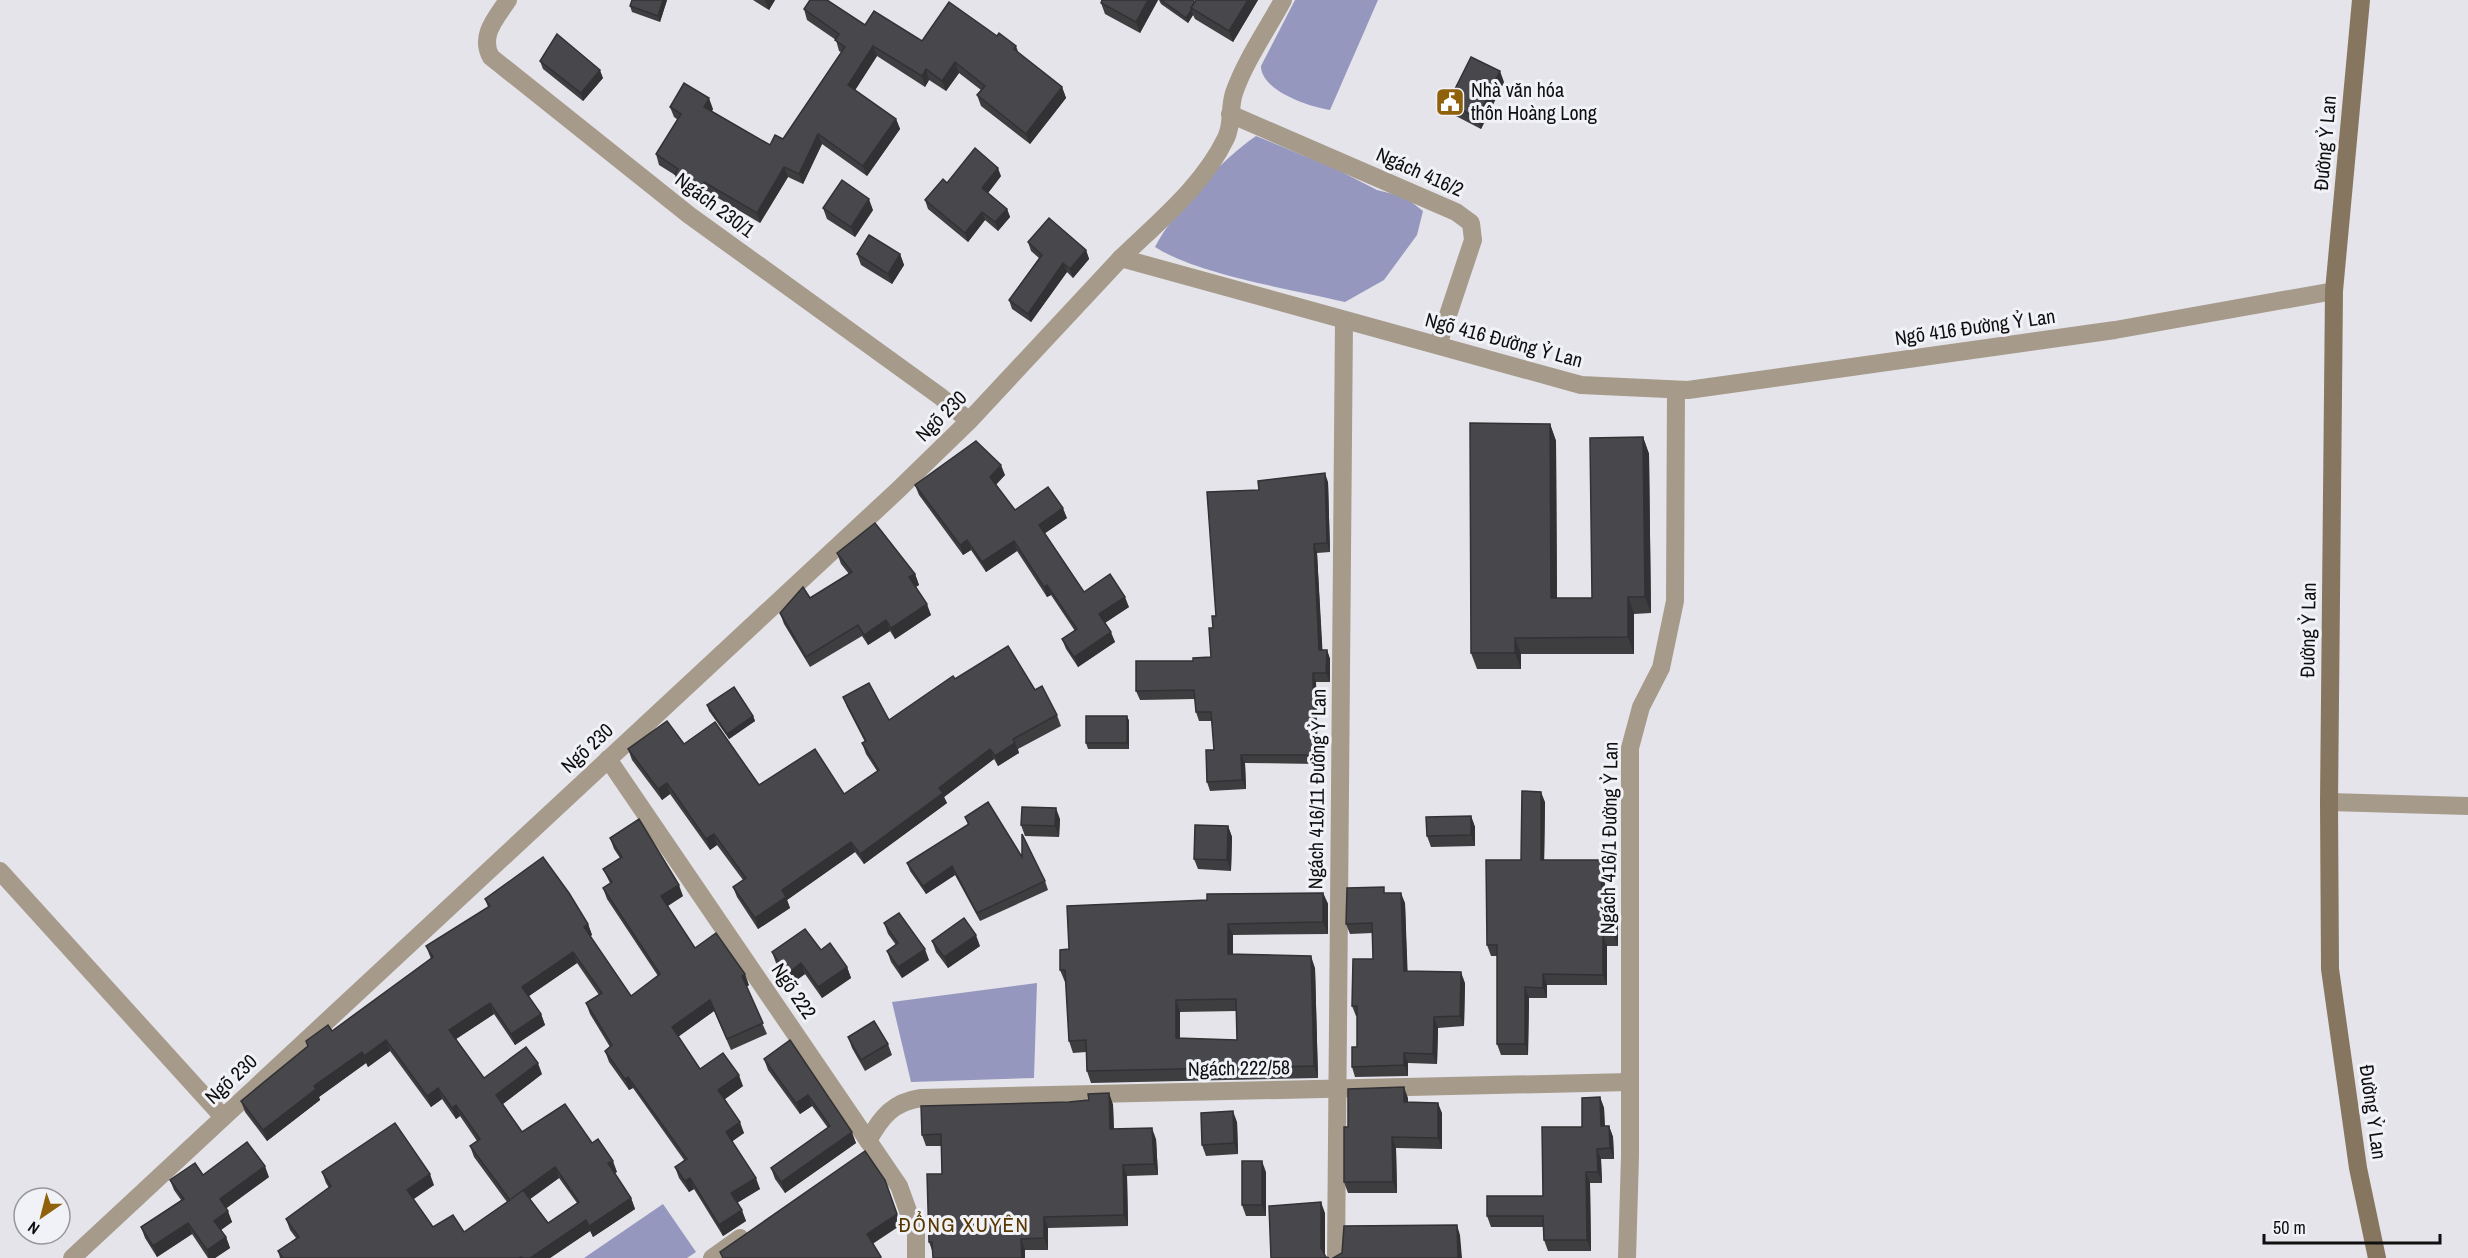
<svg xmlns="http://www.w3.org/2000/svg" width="2468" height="1258" font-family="'Archivo Narrow',sans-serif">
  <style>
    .water { fill: #9597bf }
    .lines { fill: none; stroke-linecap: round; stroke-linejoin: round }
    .street { stroke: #a69a8b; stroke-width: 18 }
    .secondary { stroke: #87765f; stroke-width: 18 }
    .wall { fill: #3e3e41; fill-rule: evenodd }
    .shaded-wall { fill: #323235 }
    .building { fill: #48484c; stroke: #323235; stroke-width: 1.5; fill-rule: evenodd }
    .labels { text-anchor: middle; stroke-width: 6; stroke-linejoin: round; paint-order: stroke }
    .poi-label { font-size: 20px; fill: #0f0f10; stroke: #f1f2f7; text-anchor: start }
    .street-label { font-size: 20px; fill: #0f0f10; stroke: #f1f2f7 }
    .neighbourhood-label { font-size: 21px; letter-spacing: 1.5px; fill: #583800; stroke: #f1f2f7 }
  </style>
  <rect width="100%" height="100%" fill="#e4e4ea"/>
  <g class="water">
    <path d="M1295,0H1378L1330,110C1310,107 1261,91 1261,66Z"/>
    <path d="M1256,136L1336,169L1377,190L1405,197L1423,211L1417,235L1384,280L1345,302C1291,289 1199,275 1155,247C1173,212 1223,158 1256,136Z"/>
    <path d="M1037,983L1034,1078L911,1082L892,1002Z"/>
    <path d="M663,1204L696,1252L687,1258H584Z"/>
  </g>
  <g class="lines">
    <g class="street">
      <path d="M508,0C496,18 479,36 491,57L689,215L941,397L969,421"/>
      <path d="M1283,0C1267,30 1245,61 1234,93C1229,108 1233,124 1226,138C1203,186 1158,222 1121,258L1581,385L1688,390L2115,330L2334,291"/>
      <path d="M1230,114L1456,212L1471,223L1473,240L1438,345"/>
      <path d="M608,759L899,1186L916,1233V1258"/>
      <path d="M2329,802L2468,806"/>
      <path d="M0,871L223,1117"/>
      <path d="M868,1141C881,1117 893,1102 921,1098L1630,1082"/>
      <path d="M72,1258L898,490L969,421L1121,258"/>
      <path d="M712,1258L740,1238"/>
      <path d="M1336,1258L1344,320"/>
      <path d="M1627,1258L1630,1156V748L1641,707L1661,668L1675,601L1676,390"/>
    </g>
    <path class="secondary" d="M2361,0L2334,291L2329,802L2330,969L2358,1168L2377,1258"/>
  </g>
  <g class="wall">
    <path d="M667,0L660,22L632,12L630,6Z"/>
    <path d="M753,0H775L769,10Z"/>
    <path d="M1158,0L1140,33L1105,14L1101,3Z"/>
    <path d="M1159,0H1193L1195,2L1258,0L1233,42L1195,19L1193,15L1188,23L1161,4Z"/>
    <path d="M804,9L922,41L997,36L1016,46L1019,54L1062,87L1066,98L1030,144L981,106L977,95L981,90L959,73L946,91L929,80L925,87L877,56L855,90L896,119L900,129L867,176L822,144L803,184L788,177L760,223L708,192L703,199L678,185L675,175L659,165L656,154L678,120L674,117L670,107L713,109L712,111L770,145L783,139L841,52L839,51L836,40L807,20Z"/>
    <path d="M540,61L603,78L583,101L543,69Z"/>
    <path d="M1504,82L1481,129L1452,114L1448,103Z"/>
    <path d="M1001,176L988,193L1007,209L1010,217L998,231L985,220L968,242L928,209L925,200L947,183Z"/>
    <path d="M823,208L873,210L855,237L827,219Z"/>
    <path d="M1028,242L1086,250L1089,259L1073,278L1067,272L1031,322L1012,309L1009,300L1039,258L1031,251Z"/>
    <path d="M857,254H900L904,265L892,284L861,265Z"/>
    <path d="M1550,424L1556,441L1557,598H1592L1643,437L1649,454L1651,613L1634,614V654H1521V669H1477L1471,653Z"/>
    <path d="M1005,475L996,485L1015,510L1067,518L1044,534L1084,592L1129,607L1105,623L1115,642L1078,667L1066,649L1062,639L1075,631L1051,595L1047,597L1017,551L986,572L971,550L963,555L919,495L915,485Z"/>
    <path d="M1328,482L1330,552L1317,553L1322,650H1327L1330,659V682H1316L1318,764L1245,763L1246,789L1210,791L1207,782L1214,750L1212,721H1199L1196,712L1195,699L1140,700L1136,691L1193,661L1211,657L1213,628L1216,616L1259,490Z"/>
    <path d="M837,553L915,574L919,585L916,587L931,615L895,639L890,631L868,645L862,636L810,667L784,624L780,613L810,598L849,574L841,564Z"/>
    <path d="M955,679L1035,690L1057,715L1061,726L1018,749L1019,753L998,766L994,759L944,797L947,803L864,864L855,852L787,900L790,908L758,929L737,897L733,887L743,880L717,845L710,850L670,794L662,800L632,760L628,749L684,744L759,785L844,794L877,771L866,754L862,743L865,742L847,707L843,697L889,720Z"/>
    <path d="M707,705L753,716L755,721L729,739L709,711Z"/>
    <path d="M1127,716L1129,721V749H1088L1086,743Z"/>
    <path d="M1545,802L1544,860L1605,870V915H1614L1618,925V946H1607V985H1547V998H1529L1528,1055H1501L1497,1044V956H1491L1487,945Z"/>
    <path d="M1471,816L1475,827V846L1431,847L1427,836Z"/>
    <path d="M965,817L1022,857L1045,881L1048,890L980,921L955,875L926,894L910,871L907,863L968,825Z"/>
    <path d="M1060,819L1059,837L1025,836L1021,825Z"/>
    <path d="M1228,826L1232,837L1231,871L1198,869L1194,859Z"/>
    <path d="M610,838L683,896L668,906L695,948L749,985L746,987L767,1034L731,1050L714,1011L678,1037L700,1069L743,1086L725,1099L744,1133L732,1141L760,1189L737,1203L746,1221L723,1236L694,1189L689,1192L679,1178L675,1167L684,1160L633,1088L629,1090L609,1062L605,1051L610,1047L590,1014L586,1003L599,995L577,963L529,996L541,1014L545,1025L515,1045L494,1014L456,1039L484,1078L542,1074L503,1104L522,1132L592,1143L617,1172L615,1173L631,1198L635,1209L593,1237L590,1231L550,1258H280L278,1251L296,1238L290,1230L286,1219L329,1188L326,1183L322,1172L434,1185L413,1199L433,1227L464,1232L507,1202L474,1157L470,1146L477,1141L460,1116L456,1119L442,1099L431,1107L390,1051L368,1067L366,1063L319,1097L320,1100L267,1141L245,1112L241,1101L308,1046L306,1041L332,1031L431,959L426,946L488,907L485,899L588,924L592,935L590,936L631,996L658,976L607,899L603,888L610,883L603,869L620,858L614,849ZM559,1178L577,1203L548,1223L530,1199Z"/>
    <path d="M1323,893L1328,904V934L1233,935V955L1315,968L1318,1078L1091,1083L1087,1071L1086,1052L1073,1053L1069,1041L1066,982H1065L1060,970L1069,949L1207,900ZM1237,1011V1040L1180,1038V1012Z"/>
    <path d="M1386,893L1405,903L1407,971L1465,983L1464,1026L1438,1028L1437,1064L1408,1063V1076L1355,1077L1352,1067L1357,1047V1016H1356L1352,1006L1373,959L1372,933L1350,934L1346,924Z"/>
    <path d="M884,923L929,960L902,978L891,962L887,951L896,945L888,934Z"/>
    <path d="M932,941L980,946L948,968L936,952Z"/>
    <path d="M821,950L847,967L851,978L822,998L805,974L791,984L776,963L772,952Z"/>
    <path d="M848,1037L888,1044L892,1055L865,1071L852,1048Z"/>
    <path d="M790,1040L856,1143L785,1193L775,1179L771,1168L828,1128L812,1106L800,1114L768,1070L764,1059Z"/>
    <path d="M1109,1093L1113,1105L1114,1129L1156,1139L1158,1175L1127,1176L1128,1226L1048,1228V1250H1025V1258H933V1253L929,1242L942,1174L941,1146H926L922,1135L1069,1102L1089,1100Z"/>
    <path d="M1600,1097L1604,1108L1605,1126H1609L1613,1137L1614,1159H1601L1602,1183H1590L1591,1251H1548L1544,1240L1543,1227H1491L1487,1216L1543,1196L1582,1127Z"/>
    <path d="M1408,1098V1102L1442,1113V1149L1396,1148L1397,1193H1348L1344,1182L1348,1127Z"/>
    <path d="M1237,1122L1238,1154L1206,1156L1202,1145Z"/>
    <path d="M1266,1172V1216H1246L1242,1205Z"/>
    <path d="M203,1175L269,1177L226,1208L232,1222L221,1230L226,1237L230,1248L215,1258H208L192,1234L157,1257L145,1238L141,1227L181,1200L174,1190L170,1180Z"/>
  </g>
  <g class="shaded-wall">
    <path d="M663,0H667L660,22L658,16Z"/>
    <path d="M765,0H775L769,10Z"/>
    <path d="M1148,0H1158L1140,33L1136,22Z"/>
    <path d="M1248,0H1258L1233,42L1229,31Z"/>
    <path d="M1191,9L1193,15L1188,23L1186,18Z"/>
    <path d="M873,46L877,56L852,95L848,85Z"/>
    <path d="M955,62L959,73L946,91L942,81Z"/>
    <path d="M926,69L929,80L925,87L922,76Z"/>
    <path d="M600,70L603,78L583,101L581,93Z"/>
    <path d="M1500,71L1504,82L1481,129L1477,118Z"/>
    <path d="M1062,87L1066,98L1030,144L1026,134Z"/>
    <path d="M709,98L713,109L708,118L704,107Z"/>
    <path d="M896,119L900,129L867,176L863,166Z"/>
    <path d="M818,134L822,144L803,184L799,174Z"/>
    <path d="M784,167L788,177L760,223L757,213Z"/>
    <path d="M998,168L1001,176L985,197L982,188Z"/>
    <path d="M704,182L708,192L703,199L700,189Z"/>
    <path d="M869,199L873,210L855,237L851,227Z"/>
    <path d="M1007,209L1010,217L998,231L995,222Z"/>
    <path d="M982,212L985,220L968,242L965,233Z"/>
    <path d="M1086,250L1089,259L1073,278L1070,269Z"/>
    <path d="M900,254L904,265L892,284L888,274Z"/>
    <path d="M1063,263L1067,272L1031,322L1028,314Z"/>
    <path d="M1550,424L1556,441L1557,614L1551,598Z"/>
    <path d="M1643,437L1649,454L1651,613L1645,597Z"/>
    <path d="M1001,465L1005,475L993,487L990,477Z"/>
    <path d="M1325,473L1328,482L1330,552L1327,543Z"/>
    <path d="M1063,508L1067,518L1042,535L1039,525Z"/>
    <path d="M967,540L971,550L963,555L960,545Z"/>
    <path d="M1014,541L1017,551L986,572L982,562Z"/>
    <path d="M1314,544L1317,553L1323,659L1319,650Z"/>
    <path d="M915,574L919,585L913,588L909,577Z"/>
    <path d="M1047,585L1051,595L1047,597L1044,587Z"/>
    <path d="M1125,597L1129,607L1103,624L1099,614Z"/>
    <path d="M1628,597L1634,614V654L1628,637Z"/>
    <path d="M927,604L931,615L895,639L891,628Z"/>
    <path d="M886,620L890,631L868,645L864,635Z"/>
    <path d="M1111,632L1115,642L1078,667L1074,657Z"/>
    <path d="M1515,638L1521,654V669L1515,653Z"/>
    <path d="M1327,650L1330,659V682L1326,673Z"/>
    <path d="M1313,673L1316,682L1318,764L1314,755Z"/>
    <path d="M753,716L755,721L729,739L727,734Z"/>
    <path d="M1127,716L1129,721V749L1127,743Z"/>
    <path d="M1015,743L1019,753L998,766L995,756Z"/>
    <path d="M990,749L994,759L944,797L947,803L864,864L860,854L939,788Z"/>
    <path d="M1241,755L1245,763L1246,789L1242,780Z"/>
    <path d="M667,783L670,794L662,800L658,789Z"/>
    <path d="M1541,792L1545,802L1544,871L1541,860Z"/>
    <path d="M1056,808L1060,819L1059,837L1055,826Z"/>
    <path d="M1471,816L1475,827V846L1471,835Z"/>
    <path d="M1228,826L1232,837L1231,871L1227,860Z"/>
    <path d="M714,834L717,845L710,850L706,839Z"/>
    <path d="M851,842L855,852L787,900L790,908L758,929L755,918L782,890Z"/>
    <path d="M1601,860L1605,870V925L1602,915Z"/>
    <path d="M952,866L955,875L926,894L923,886Z"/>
    <path d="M679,885L683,896L665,907L661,896Z"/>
    <path d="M1323,893L1328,904V934L1323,922Z"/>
    <path d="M1401,893L1405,903L1408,981L1404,971Z"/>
    <path d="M1614,915L1618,925V946L1614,935Z"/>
    <path d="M588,924L592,935L588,938L584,927Z"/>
    <path d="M1228,924L1233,935V966L1228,954Z"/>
    <path d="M976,935L980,946L948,968L944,957Z"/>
    <path d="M1603,935L1607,946V985L1603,975Z"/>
    <path d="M925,949L929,960L902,978L898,967Z"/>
    <path d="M573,952L577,963L526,998L522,987Z"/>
    <path d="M1311,956L1315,968L1318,1078L1314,1066Z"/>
    <path d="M801,963L805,974L791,984L787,974Z"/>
    <path d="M847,967L851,978L822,998L818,987Z"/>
    <path d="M1461,972L1465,983L1464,1026L1460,1016Z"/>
    <path d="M745,974L749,985L746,987L742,976Z"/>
    <path d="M1543,974L1547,985V998L1543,988Z"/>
    <path d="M1525,987L1529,998L1528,1055L1525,1044Z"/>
    <path d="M710,1000L714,1011L676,1038L672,1027Z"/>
    <path d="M1176,1000L1180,1012V1049L1176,1038Z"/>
    <path d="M490,1003L494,1014L453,1041L449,1030Z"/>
    <path d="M541,1014L545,1025L515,1045L511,1034Z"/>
    <path d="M1434,1017L1438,1028L1437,1064L1433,1054Z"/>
    <path d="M386,1040L390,1051L368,1067L364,1056Z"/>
    <path d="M362,1052L366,1063L319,1097L320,1100L267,1141L263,1130L314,1086Z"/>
    <path d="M1404,1053L1408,1063V1076L1404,1065Z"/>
    <path d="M538,1063L542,1074L500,1106L496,1095Z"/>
    <path d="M739,1075L743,1086L722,1101L718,1090Z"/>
    <path d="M628,1077L633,1088L629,1090L625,1079Z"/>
    <path d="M1404,1087L1408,1098V1113L1404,1102Z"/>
    <path d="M438,1088L442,1099L431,1107L427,1096Z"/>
    <path d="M1109,1093L1113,1105L1114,1140L1110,1129Z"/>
    <path d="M808,1095L812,1106L800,1114L796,1103Z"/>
    <path d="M1600,1097L1604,1108L1605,1137L1601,1126Z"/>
    <path d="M1438,1103L1442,1113V1149L1438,1138Z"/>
    <path d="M456,1105L460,1116L456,1119L452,1108Z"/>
    <path d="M1233,1111L1237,1122L1238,1154L1234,1143Z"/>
    <path d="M740,1122L744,1133L730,1143L726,1132Z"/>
    <path d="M1609,1126L1613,1137L1614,1159L1610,1148Z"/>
    <path d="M1152,1128L1156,1139L1158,1175L1154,1164Z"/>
    <path d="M852,1132L856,1143L785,1193L781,1182Z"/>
    <path d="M1392,1137L1396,1148L1397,1193L1393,1182Z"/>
    <path d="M1597,1149L1601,1159L1602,1183L1598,1172Z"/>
    <path d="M613,1161L617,1172L612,1174L608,1163Z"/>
    <path d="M1262,1161L1266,1172V1216L1262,1205Z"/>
    <path d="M1123,1165L1127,1176L1128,1226L1124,1215Z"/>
    <path d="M265,1166L269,1177L224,1210L220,1199Z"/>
    <path d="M555,1167L559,1178L515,1210L511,1199Z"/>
    <path d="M1586,1172L1590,1183L1591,1251L1587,1240Z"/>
    <path d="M430,1174L434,1185L411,1201L407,1190Z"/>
    <path d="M690,1178L694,1189L689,1192L685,1181Z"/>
    <path d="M756,1178L760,1189L735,1204L731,1193Z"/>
    <path d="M631,1198L635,1209L593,1237L589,1226Z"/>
    <path d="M1321,1202L1325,1213V1258L1321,1248Z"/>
    <path d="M742,1210L746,1221L723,1236L719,1225Z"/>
    <path d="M228,1211L232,1222L218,1232L214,1221Z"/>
    <path d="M897,1214L901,1225L871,1245L867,1234Z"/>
    <path d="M1044,1217L1048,1228V1250L1044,1238Z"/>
    <path d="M586,1220L590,1231L550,1258H530Z"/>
    <path d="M188,1223L192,1234L157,1257L153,1246Z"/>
    <path d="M1457,1225L1460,1235L1462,1258H1458Z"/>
    <path d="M226,1237L230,1248L215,1258H209L207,1250Z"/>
    <path d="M1021,1239L1025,1250V1258H1022Z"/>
  </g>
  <g class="building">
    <path d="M632,0H663L658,16L630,6Z"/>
    <path d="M810,0H827L865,25L874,11L922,41L949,2L997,36L999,33L1016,46L1014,49L1062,87L1026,134L977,95L985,86L955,62L942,81L926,69L922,76L873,46L848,85L896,119L863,166L818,134L799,174L784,167L757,213L704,182L700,189L675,174L678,169L656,154L681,114L670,107L684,83L709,98L704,107L770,145L775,135L783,139L845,47L835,40L839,34L804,9Z"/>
    <path d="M1102,0H1148L1136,22L1101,3Z"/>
    <path d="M1161,0H1193L1195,2L1191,8L1192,9L1186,18Z"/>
    <path d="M1196,0H1248L1229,31L1191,8Z"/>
    <path d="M557,34L600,70L581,93L540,61Z"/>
    <path d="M1471,57L1500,71L1477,118L1448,103Z"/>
    <path d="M975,148L998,168L982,188L1007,209L995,222L982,212L965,233L925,200L943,179L947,183Z"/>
    <path d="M842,180L869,199L851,227L823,208Z"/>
    <path d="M1049,218L1086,250L1070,269L1063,263L1028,314L1009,300L1042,255L1028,242Z"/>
    <path d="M869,235L900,254L888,274L857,254Z"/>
    <path d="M1470,423L1550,424L1551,598H1592L1590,438L1643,437L1645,597H1628V637L1515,638V653H1471Z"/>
    <path d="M976,441L1001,465L990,477L1015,510L1048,487L1063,508L1039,525L1084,592L1110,574L1125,597L1099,614L1111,632L1074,657L1062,639L1077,629L1047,585L1044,587L1014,541L982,562L967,540L960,545L915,485Z"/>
    <path d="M1325,473L1327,543L1314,544L1319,650H1327L1326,673H1313L1314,755H1241L1242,780L1207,782L1206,750H1214L1211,712H1196L1194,690L1136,691V661H1193V658L1211,657L1209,628H1213L1212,616H1216L1207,492L1259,490L1258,481Z"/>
    <path d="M875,523L915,574L909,577L927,604L891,628L886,620L864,635L858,625L806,657L780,613L803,587L810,598L852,572L837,553Z"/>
    <path d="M1008,646L1035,690L1042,686L1057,715L1013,739L1015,743L995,756L990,749L939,788L943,793L860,854L851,842L782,890L786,897L755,918L733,887L746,878L714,834L706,839L667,783L658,789L628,749L667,721L684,744L715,722L759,785L815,749L844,794L879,770L862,743L866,741L843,697L869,683L889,720L953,676L955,679Z"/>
    <path d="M734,687L753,716L727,734L707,705Z"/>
    <rect x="1086" y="716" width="41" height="27"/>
    <path d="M1522,791L1541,792V860H1601L1602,915H1614V935H1603V975L1543,974V988L1525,987V1044H1497V945H1487L1486,860H1521Z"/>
    <path d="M988,802L1022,857V834L1045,881L977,913L952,866L923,886L907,863L969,824L965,817Z"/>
    <path d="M1022,807L1056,808L1055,826L1021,825Z"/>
    <path d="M1471,816V835L1427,836L1426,817Z"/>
    <path d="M639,819L679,885L661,896L695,948L716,933L745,974L742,976L763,1023L727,1039L710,1000L672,1027L700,1069L723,1053L739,1075L718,1090L740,1122L726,1132L756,1178L731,1193L742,1210L719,1225L690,1178L685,1181L675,1167L687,1159L628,1077L625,1079L605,1051L612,1045L586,1003L602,993L573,952L522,987L541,1014L511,1034L490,1003L449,1030L484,1078L526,1047L538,1063L496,1095L522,1132L565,1104L592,1143L598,1139L613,1161L608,1163L631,1198L589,1226L586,1220L530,1258H522L521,1257L519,1258H283L278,1251L299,1237L286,1219L331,1186L322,1172L395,1123L430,1174L407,1190L433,1227L453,1215L464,1232L510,1200L470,1146L480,1139L456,1105L452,1108L438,1088L427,1096L386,1040L364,1056L362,1052L314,1086L316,1089L263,1130L241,1101L308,1046L306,1041L328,1025L332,1031L433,957L426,946L490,906L485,899L543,857L569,893L588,924L584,927L631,996L660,974L603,888L612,882L603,869L622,857L610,838ZM555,1167L579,1202L548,1223L523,1190L511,1199Z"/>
    <path d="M1195,825L1228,826L1227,860L1194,859Z"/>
    <path d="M1384,887V893H1401L1404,971L1461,972L1460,1016L1434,1017L1433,1054L1404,1053V1065L1352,1067V1047H1357V1006H1352L1353,959H1373L1372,923L1346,924L1347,888Z"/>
    <path d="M1323,893V922L1228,924V954L1311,956L1314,1066L1087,1071L1086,1040L1069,1041L1065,970H1060V950L1069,949L1067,906L1207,900V894ZM1236,999L1237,1040L1176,1038V1000Z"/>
    <path d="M899,913L925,949L898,967L887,951L898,943L884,923Z"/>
    <path d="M964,918L976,935L944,957L932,941Z"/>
    <path d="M805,929L821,950L830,943L847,967L818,987L801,963L787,974L772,952Z"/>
    <path d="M874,1021L888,1044L861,1060L848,1037Z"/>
    <path d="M790,1040L852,1132L781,1182L771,1168L830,1126L808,1095L796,1103L764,1059Z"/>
    <path d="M1404,1087V1102L1438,1103V1138L1392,1137L1393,1182H1344V1127H1348V1089Z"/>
    <path d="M1109,1093L1110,1129L1152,1128L1154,1164L1123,1165L1124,1215L1044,1217V1238L1021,1239L1022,1258H933L932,1242H929L927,1174H942L941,1134L922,1135L921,1106L1069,1102L1089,1100L1088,1094Z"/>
    <path d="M1600,1097L1601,1126H1609L1610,1148L1597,1149L1598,1172H1586L1587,1240H1544L1543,1216H1487V1196H1543L1542,1127H1582V1098Z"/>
    <path d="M1233,1111L1234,1143L1202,1145L1201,1113Z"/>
    <path d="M247,1142L265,1166L220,1199L228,1211L214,1221L226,1237L207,1250L188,1223L153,1246L141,1227L184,1199L170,1180L195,1163L203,1175Z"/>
    <path d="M865,1151L885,1180L897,1214L867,1234L881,1257L879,1258H723L720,1252Z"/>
    <rect x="1242" y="1161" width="20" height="44"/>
    <path d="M1321,1202V1248L1326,1257L1329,1258H1271L1269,1206Z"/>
    <path d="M1457,1225L1458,1258H1333L1342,1253L1344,1226Z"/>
  </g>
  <defs>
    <g id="civic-square" transform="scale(1.5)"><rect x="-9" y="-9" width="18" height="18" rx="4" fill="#8f610b" stroke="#f1f2f7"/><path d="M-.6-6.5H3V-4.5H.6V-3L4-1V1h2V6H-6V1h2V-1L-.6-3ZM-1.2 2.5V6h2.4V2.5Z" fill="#fff"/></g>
  </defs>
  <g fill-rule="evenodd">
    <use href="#civic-square" x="1450" y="102"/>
  </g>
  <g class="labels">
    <g class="poi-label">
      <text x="1471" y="97">Nhà văn hóa<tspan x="1471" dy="23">thôn Hoàng Long</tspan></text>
    </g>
    <g class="street-label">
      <text transform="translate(2325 143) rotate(-85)" y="7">Đường Ỷ Lan</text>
      <text transform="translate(1420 172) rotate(24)" y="7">Ngách 416/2</text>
      <text transform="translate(715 205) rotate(37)" y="7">Ngách 230/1</text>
      <text transform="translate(1975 327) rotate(-8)" y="7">Ngõ 416 Đường Ỷ Lan</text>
      <text transform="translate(1504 340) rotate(15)" y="7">Ngõ 416 Đường Ỷ Lan</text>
      <text transform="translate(941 416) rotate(-45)" y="7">Ngõ 230</text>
      <text transform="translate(2308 630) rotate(-89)" y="7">Đường Ỷ Lan</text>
      <text transform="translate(587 748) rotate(-43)" y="7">Ngõ 230</text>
      <text transform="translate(1317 789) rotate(-89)" y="7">Ngách 416/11 Đường Ỷ Lan</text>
      <text transform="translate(1609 838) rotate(-89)" y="7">Ngách 416/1 Đường Ỷ Lan</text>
      <text transform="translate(794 991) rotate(56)" y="7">Ngõ 222</text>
      <text transform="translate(1239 1068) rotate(-1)" y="7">Ngách 222/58</text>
      <text transform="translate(231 1079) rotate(-43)" y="7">Ngõ 230</text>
      <text transform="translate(2373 1112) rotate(82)" y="7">Đường Ỷ Lan</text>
    </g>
    <g class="neighbourhood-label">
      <text x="964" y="1232">ĐỔNG XUYÊN</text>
    </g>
  </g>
  <g transform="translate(42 1216) rotate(215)"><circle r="28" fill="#f1f2f7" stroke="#97979b" stroke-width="1.5"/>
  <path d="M0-4.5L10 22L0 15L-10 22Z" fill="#8f610b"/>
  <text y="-9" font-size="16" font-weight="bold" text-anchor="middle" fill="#0f0f10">N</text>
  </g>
  <path d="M2264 1234v9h176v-9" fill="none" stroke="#0f0f10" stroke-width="3"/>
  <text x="2273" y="1234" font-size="18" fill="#0f0f10" stroke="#f1f2f7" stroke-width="4.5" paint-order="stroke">50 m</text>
</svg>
